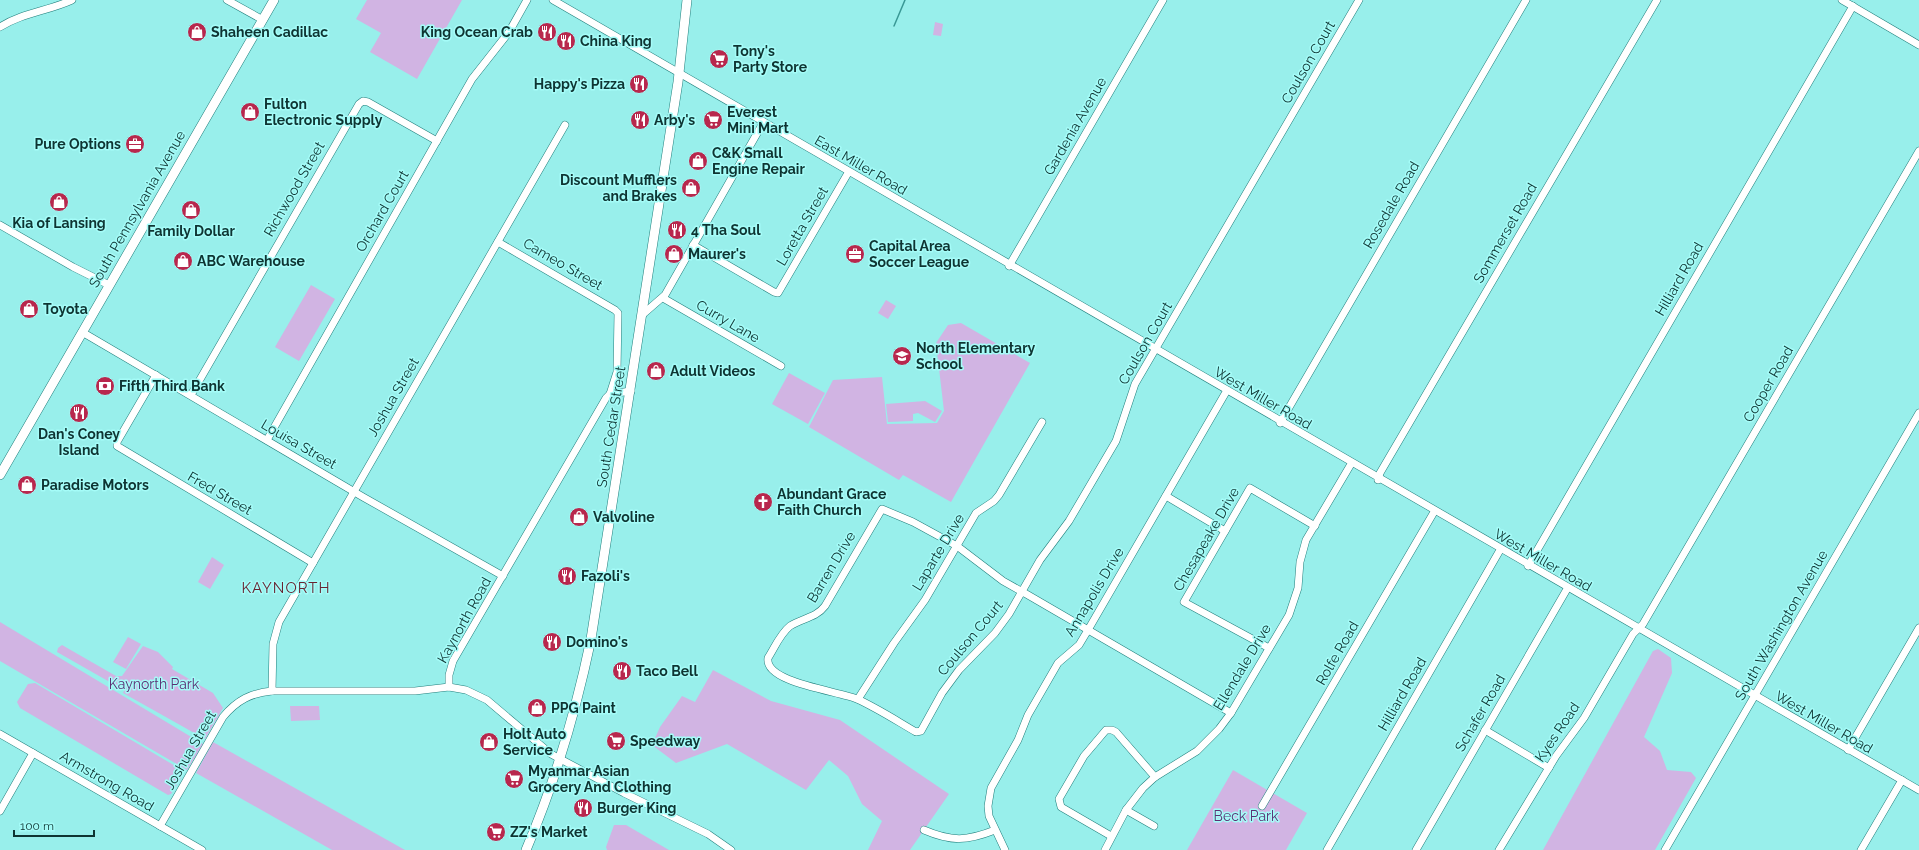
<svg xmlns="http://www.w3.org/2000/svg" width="1919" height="850" font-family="Raleway,sans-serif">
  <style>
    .green { fill: #d1b4e3 }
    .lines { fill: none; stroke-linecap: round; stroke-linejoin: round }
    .stream { stroke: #399895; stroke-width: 1.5 }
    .minor-casing { stroke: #207f7c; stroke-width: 8 }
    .major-casing { stroke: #207f7c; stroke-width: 10 }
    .minor { stroke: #fff; stroke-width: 7 }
    .major { stroke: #fff; stroke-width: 9 }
    .labels { text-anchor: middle; stroke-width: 3; stroke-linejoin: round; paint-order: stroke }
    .poi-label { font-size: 14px; font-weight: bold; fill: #0e3432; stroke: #a5fcf8; text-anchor: start }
    .street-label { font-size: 14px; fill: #0e3432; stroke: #a5fcf8 }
    .park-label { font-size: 14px; fill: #5b2f73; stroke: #a5fcf8 }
    .neighbourhood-label { font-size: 15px; letter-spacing: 1px; fill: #692431; stroke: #a5fcf8 }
  </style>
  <rect width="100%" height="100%" fill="#98efeb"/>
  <g class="green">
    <path d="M367,0H462L417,79L370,52L381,33L356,19Z"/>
    <path d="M935,22L943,24L941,36L933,35Z"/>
    <path d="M311,285L335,299L299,361L275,347Z"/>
    <path d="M886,300L896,306L888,319L878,313Z"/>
    <path d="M961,323L1030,363L951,502L903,475L899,480L809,427L833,380L882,377L887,424L937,423L944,411L936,343L948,325Z"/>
    <path d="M789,373L825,393L808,424L772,404Z"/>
    <path d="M925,401L942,411L935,422L918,413L913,414V421L888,422L886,404Z"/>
    <path d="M212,557L224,565L210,589L198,582Z"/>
    <path d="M0,622L203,744L187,770L0,661Z"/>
    <path d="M128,637L141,644L126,669L113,662Z"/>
    <path d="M62,645L116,676H122L143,646L158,652L173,667L172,669L213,693L223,708L205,739L123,693L125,689H122L57,652L58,648Z"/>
    <path d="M1658,649L1671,658L1672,673L1644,737L1660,751L1667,770L1691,772L1696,778L1655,850H1543L1653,651Z"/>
    <path d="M713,670L771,701L840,720L949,794L910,850H868L882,821L862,804L848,776L829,760L806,790L727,744L676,763L652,745L660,727L682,696L695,702Z"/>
    <path d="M35,683L182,770V776L171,794L168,795L20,708L17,702L28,684Z"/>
    <path d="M290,706H319L320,720L291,721Z"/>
    <path d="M213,742L405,850H332L196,773Z"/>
    <path d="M1233,770L1307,813L1286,850H1187Z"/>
    <path d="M614,825H626L669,850H607L606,847Z"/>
  </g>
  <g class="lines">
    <path class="stream" d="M894,26L905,0"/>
    <g class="minor-casing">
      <g id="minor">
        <path d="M227,0L263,20"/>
        <path d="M553,0C1007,266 1462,530 1919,790"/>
        <path d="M1842,0L1919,45"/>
        <path d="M0,27C22,13 48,11 72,0"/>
        <path d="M0,225L73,267L109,285"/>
        <path d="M498,242L615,310L618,313L617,372L610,394"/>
        <path d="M693,245L774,292L778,293L848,173"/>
        <path d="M1009,266L1163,0"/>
        <path d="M663,298L781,366"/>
        <path d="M642,315L665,295L763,123"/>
        <path d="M82,332L363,497L503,576"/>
        <path d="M156,375L117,442V446L313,563"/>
        <path d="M191,395L359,104L363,101L368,102L437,141"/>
        <path d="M1280,423L1526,0"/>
        <path d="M267,440L472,79L509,32L527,0"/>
        <path d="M1378,480L1380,473L1657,0"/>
        <path d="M1166,496L1225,531"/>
        <path d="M1528,566L1853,6"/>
        <path d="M1269,648L1184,602L1250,488L1315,526"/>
        <path d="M449,687V675L453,661L606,398L610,394L631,391"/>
        <path d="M272,691L273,644L279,622L565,125"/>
        <path d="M858,699L894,643L925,600L976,513L994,501L999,495L1042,422"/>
        <path d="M1231,713L1028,595L1003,581L957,546L913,522L882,509L825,606C816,618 802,618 790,626C780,634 775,647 768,658C764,683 839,691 857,699C877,708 897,721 916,732L921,731L942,693L959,670L995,633L1009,614L1040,560L1069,521L1116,441L1135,384L1359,0"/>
        <path d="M1485,730L1549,768"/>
        <path d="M0,734L202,850"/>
        <path d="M1848,750L1919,628"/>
        <path d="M1262,806L1434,512"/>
        <path d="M1126,810L1154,826"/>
        <path d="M0,811L33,753"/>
        <path d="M160,826L223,717C237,700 251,693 272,691H415L449,687L466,690L487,700L551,754L624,793L708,834L731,850"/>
        <path d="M924,830C952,842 967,841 995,830"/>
        <path d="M1111,836L1061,807L1059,799L1084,756L1106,730H1112L1116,732L1155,777"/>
        <path d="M1005,850L989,816L988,806L991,788L1018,740L1028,715L1058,663L1079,645L1088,630L1226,392"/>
        <path d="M1105,850L1126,810L1143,788L1155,777L1197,751L1219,729L1231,713L1289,615L1298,588L1300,562L1306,540L1351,464"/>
        <path d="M1327,850L1500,550"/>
        <path d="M1416,850L1567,589"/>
        <path d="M1499,850L1556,756L1584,718L1633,634L1643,624L1919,151"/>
        <path d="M1665,850L1919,413"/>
        <path d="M1861,850L1902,780"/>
      </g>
    </g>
    <g class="major-casing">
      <g id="major">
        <path d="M0,475L274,0"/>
        <path d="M526,850C555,782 576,711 591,639L678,82L687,0"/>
      </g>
    </g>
    <use href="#minor" class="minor"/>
    <use href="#major" class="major"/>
  </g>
  <defs>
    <g id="shop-disc" transform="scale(1)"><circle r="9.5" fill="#b8274d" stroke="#a5fcf8"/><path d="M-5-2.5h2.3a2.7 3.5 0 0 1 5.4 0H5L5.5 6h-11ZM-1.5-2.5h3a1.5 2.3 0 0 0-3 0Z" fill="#fff"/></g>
    <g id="restaurant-disc" transform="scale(1)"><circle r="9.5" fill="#b8274d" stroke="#a5fcf8"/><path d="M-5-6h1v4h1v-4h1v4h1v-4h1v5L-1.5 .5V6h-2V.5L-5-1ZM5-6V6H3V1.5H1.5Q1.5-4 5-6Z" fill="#fff"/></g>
    <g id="supermarket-disc" transform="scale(1)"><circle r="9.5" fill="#b8274d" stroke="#a5fcf8"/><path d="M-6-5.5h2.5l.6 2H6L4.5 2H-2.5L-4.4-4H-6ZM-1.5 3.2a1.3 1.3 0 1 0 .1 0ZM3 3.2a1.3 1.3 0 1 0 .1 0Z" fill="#fff"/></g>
    <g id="office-disc" transform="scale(1)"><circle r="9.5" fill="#b8274d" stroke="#a5fcf8"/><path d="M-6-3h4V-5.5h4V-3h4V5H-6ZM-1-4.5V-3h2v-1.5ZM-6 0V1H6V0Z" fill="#fff"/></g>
    <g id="school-disc" transform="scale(1)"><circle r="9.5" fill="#b8274d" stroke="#a5fcf8"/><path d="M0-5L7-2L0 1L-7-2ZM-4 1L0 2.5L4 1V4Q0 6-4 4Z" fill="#fff"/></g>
    <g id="bank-disc" transform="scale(1)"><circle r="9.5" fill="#b8274d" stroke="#a5fcf8"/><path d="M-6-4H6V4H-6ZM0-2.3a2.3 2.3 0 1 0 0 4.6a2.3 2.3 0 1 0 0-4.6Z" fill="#fff"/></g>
    <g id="church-disc" transform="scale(1)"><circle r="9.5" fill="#b8274d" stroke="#a5fcf8"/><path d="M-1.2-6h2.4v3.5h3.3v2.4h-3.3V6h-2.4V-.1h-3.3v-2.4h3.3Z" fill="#fff"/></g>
  </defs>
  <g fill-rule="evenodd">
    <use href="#shop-disc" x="197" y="32"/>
    <use href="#restaurant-disc" x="547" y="32"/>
    <use href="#restaurant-disc" x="566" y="41"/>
    <use href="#supermarket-disc" x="719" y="59"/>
    <use href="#restaurant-disc" x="639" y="84"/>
    <use href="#shop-disc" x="250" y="112"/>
    <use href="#restaurant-disc" x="640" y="120"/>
    <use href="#supermarket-disc" x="713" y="120"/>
    <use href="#office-disc" x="135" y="144"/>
    <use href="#shop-disc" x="698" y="161"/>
    <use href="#shop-disc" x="691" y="188"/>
    <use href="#shop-disc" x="59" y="202"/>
    <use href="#shop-disc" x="191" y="210"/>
    <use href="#restaurant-disc" x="677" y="230"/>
    <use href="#shop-disc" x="674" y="254"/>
    <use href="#office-disc" x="855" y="254"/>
    <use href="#shop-disc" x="183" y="261"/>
    <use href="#shop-disc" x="29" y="309"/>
    <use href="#school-disc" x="902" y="356"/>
    <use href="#shop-disc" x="656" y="371"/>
    <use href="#bank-disc" x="105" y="386"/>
    <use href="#restaurant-disc" x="79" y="413"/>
    <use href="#shop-disc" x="27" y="485"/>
    <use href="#church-disc" x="763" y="502"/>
    <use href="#shop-disc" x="579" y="517"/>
    <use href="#restaurant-disc" x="567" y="576"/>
    <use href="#restaurant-disc" x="552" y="642"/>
    <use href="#restaurant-disc" x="622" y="671"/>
    <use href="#shop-disc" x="537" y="708"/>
    <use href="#supermarket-disc" x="616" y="741"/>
    <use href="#shop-disc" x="489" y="742"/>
    <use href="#supermarket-disc" x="514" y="779"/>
    <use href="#restaurant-disc" x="583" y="808"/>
    <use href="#supermarket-disc" x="496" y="832"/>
  </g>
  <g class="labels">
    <g class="poi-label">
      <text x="211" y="37">Shaheen Cadillac</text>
      <text x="533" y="37" text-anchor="end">King Ocean Crab</text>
      <text x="580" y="46">China King</text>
      <text x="733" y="56">Tony's<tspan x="733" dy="16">Party Store</tspan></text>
      <text x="625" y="89" text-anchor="end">Happy's Pizza</text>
      <text x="264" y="109">Fulton<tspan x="264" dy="16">Electronic Supply</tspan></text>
      <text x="727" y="117">Everest<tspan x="727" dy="16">Mini Mart</tspan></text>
      <text x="654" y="125">Arby's</text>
      <text x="121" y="149" text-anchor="end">Pure Options</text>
      <text x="712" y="158">C&amp;K Small<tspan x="712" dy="16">Engine Repair</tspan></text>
      <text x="677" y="185" text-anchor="end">Discount Mufflers<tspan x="677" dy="16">and Brakes</tspan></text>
      <text x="59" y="228" text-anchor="middle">Kia of Lansing</text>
      <text x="691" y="235">4 Tha Soul</text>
      <text x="191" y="236" text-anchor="middle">Family Dollar</text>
      <text x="869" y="251">Capital Area<tspan x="869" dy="16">Soccer League</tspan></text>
      <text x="688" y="259">Maurer's</text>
      <text x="197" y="266">ABC Warehouse</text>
      <text x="43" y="314">Toyota</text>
      <text x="916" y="353">North Elementary<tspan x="916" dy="16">School</tspan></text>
      <text x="670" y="376">Adult Videos</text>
      <text x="119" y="391">Fifth Third Bank</text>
      <text x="79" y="439" text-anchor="middle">Dan's Coney<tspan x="79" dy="16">Island</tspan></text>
      <text x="41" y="490">Paradise Motors</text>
      <text x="777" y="499">Abundant Grace<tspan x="777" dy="16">Faith Church</tspan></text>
      <text x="593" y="522">Valvoline</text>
      <text x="581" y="581">Fazoli's</text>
      <text x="566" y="647">Domino's</text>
      <text x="636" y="676">Taco Bell</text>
      <text x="551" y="713">PPG Paint</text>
      <text x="503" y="739">Holt Auto<tspan x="503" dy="16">Service</tspan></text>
      <text x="630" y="746">Speedway</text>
      <text x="528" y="776">Myanmar Asian<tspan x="528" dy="16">Grocery And Clothing</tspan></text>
      <text x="597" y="813">Burger King</text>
      <text x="510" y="837">ZZ's Market</text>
    </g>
    <g class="street-label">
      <text transform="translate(1308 62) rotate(-60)" y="5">Coulson Court</text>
      <text transform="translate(1075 126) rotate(-60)" y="5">Gardenia Avenue</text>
      <text transform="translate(861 165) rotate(30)" y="5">East Miller Road</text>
      <text transform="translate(294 189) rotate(-60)" y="5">Richwood Street</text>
      <text transform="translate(1391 205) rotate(-60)" y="5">Rosedale Road</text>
      <text transform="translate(137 209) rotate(-60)" y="5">South Pennsylvania Avenue</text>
      <text transform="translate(382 211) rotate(-60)" y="5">Orchard Court</text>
      <text transform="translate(802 226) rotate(-60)" y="5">Loretta Street</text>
      <text transform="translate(1505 233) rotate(-60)" y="5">Sommerset Road</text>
      <text transform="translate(563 264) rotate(30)" y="5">Cameo Street</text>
      <text transform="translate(1679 279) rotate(-60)" y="5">Hilliard Road</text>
      <text transform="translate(728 321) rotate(30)" y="5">Curry Lane</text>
      <text transform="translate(1145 343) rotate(-60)" y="5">Coulson Court</text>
      <text transform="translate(1768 384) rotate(-60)" y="5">Cooper Road</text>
      <text transform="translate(393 397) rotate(-60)" y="5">Joshua Street</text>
      <text transform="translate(1263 398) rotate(30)" y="5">West Miller Road</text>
      <text transform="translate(611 427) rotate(-81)" y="5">South Cedar Street</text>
      <text transform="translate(299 444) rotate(30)" y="5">Louisa Street</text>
      <text transform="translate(220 493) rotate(30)" y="5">Fred Street</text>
      <text transform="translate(1206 539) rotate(-60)" y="5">Chesapeake Drive</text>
      <text transform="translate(938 552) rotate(-59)" y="5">Laparte Drive</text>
      <text transform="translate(1543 560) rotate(30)" y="5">West Miller Road</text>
      <text transform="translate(831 567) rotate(-59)" y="5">Barren Drive</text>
      <text transform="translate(1094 592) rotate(-59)" y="5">Annapolis Drive</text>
      <text transform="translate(464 620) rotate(-61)" y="5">Kaynorth Road</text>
      <text transform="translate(1781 625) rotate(-60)" y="5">South Washington Avenue</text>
      <text transform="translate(970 638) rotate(-50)" y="5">Coulson Court</text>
      <text transform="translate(1337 653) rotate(-60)" y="5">Rolfe Road</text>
      <text transform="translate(1242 667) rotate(-59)" y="5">Ellendale Drive</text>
      <text transform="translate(1402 694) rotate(-60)" y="5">Hilliard Road</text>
      <text transform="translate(1480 713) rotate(-60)" y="5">Schafer Road</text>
      <text transform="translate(1824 722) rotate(30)" y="5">West Miller Road</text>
      <text transform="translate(1557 732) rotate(-56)" y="5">Kyes Road</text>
      <text transform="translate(190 750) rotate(-60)" y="5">Joshua Street</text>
      <text transform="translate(107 781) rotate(30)" y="5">Armstrong Road</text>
    </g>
    <g class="park-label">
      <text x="154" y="689">Kaynorth Park</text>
      <text x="1246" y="821">Beck Park</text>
    </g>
    <g class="neighbourhood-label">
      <text x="286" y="593">KAYNORTH</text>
    </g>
  </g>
  <path d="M14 830v6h80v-6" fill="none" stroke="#0e3432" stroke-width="2"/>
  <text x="20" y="830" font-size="12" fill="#0e3432" stroke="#a5fcf8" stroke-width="3" paint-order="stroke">100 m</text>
</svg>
